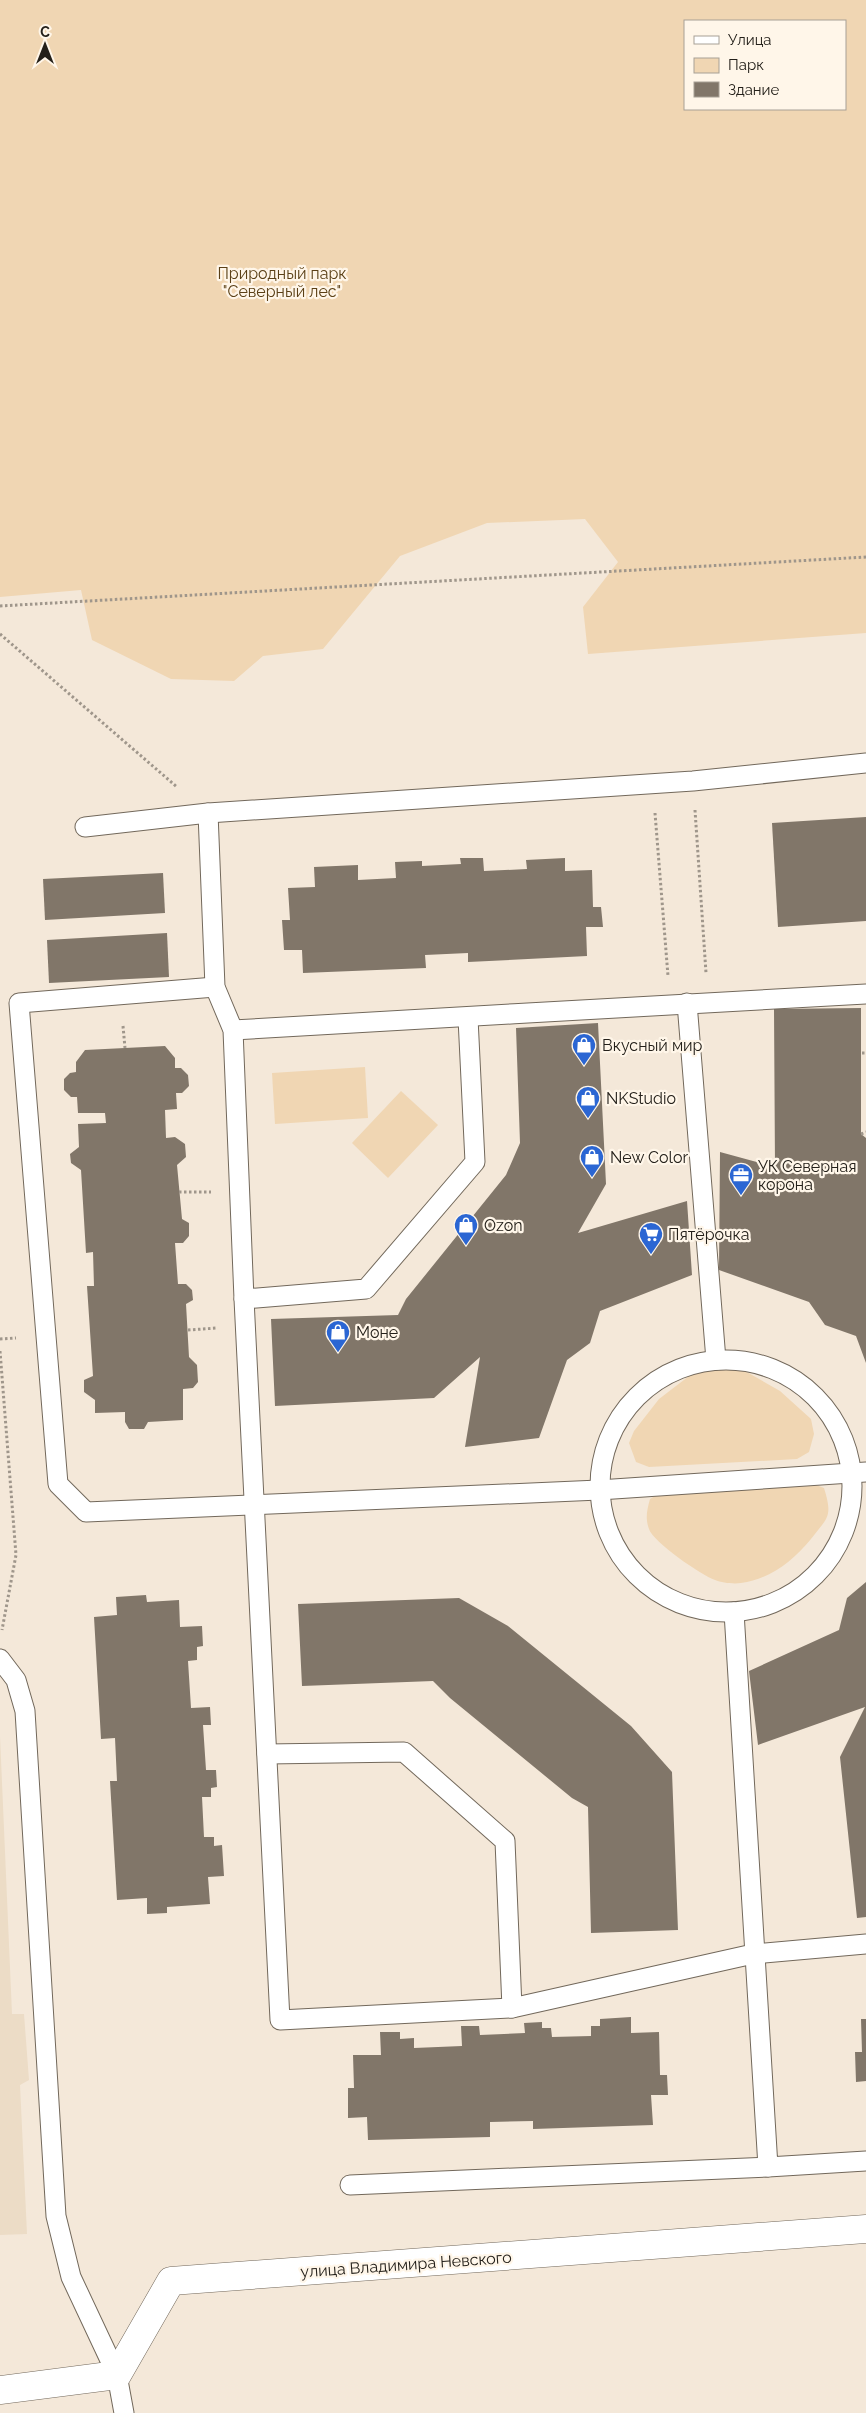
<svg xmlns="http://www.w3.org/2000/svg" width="866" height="2413" font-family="Raleway,sans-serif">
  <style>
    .built { fill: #ecdcc6 }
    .green { fill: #f0d6b3; fill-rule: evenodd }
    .building { fill: #817669 }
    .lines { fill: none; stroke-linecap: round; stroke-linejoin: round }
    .service-casing { stroke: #72685b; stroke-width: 21 }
    .minor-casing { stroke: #72685b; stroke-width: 29 }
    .path { stroke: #9f968b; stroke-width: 3; stroke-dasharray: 2.5 2.5; stroke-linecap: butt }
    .service { stroke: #fff; stroke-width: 19 }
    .minor { stroke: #fff; stroke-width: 28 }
    .labels { text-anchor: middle; stroke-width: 4.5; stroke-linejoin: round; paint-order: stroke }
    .park-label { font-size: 16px; fill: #5b4016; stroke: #fff6e9 }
    .poi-label { font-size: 16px; fill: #24201a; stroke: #fff6e9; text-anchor: start }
    .street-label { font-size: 16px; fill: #24201a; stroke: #fff6e9 }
  </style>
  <rect width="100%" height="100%" fill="#f4e8d9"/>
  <path class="built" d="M0,1736L12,2014H24L29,2080L20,2085L27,2234L0,2235Z"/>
  <g class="green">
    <path d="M0,0H866V633L588,654L583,607L618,562L585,519L487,523L400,556L323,649L263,656L234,681L171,679L92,640L81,590L0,597ZM685,21H845V109H685Z"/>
    <path d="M365,1067L368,1118L275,1124L272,1073Z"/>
    <path d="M401,1091L438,1125L388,1178L352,1143Z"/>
    <path d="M720,1367L745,1371L780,1391L811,1419L814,1434L809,1452L797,1459L649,1467L636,1462L629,1443L634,1431L659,1399L693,1373Z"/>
    <path d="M811,1483L824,1488C833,1517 828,1517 811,1539C793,1561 770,1579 741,1583C734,1584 722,1583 715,1580C701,1575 653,1542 649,1529C645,1518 647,1510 650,1499L663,1491Z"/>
  </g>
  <g class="building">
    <path d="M866,817V921L778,927L772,823Z"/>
    <path d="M460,858H483L484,871L527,869L526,860L565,858V871L592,870L593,907H601L603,927H586L587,956L468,962V953L425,955L426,968L303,973L302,950H284L282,920H290L288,888L315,887L314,867L358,865V880L396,878L395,862L422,861V866L461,864Z"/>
    <path d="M163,873L165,913L45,920L43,879Z"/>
    <path d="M167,933L169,977L49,983L47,940Z"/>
    <path d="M861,1008V1134L866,1138V1363L856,1336L825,1325L809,1302L719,1270L720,1152L775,1167L774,1009Z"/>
    <path d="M598,1023L606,1184L578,1233L687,1201L692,1275L600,1311L590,1343L567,1360L539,1438L465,1447L480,1357L434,1398L275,1406L271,1319L398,1315L406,1299L506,1175L520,1143L516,1028Z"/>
    <path d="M165,1046L175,1058V1068H181L188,1075L189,1086L182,1093H176L177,1109L165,1110L166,1138L175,1137L185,1144L186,1157L177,1165L182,1219L189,1223V1236L183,1243H175L178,1284H186L192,1290L193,1300L186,1304L189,1357L197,1365L198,1382L193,1388L183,1389V1420L148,1422L144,1429H129L125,1422V1412L95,1413V1400L84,1392V1380L93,1376L87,1286H94L93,1252L86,1253L81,1170L71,1163L70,1154L79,1147L78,1124L106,1123L105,1113H78L77,1097H71L64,1090V1079L70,1073L76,1072V1062L85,1050Z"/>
    <path d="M866,1582V1917L857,1918L840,1757L865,1707L758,1745L749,1671L839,1630L847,1598Z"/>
    <path d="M146,1595L147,1602L179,1600L180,1627L202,1626L203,1646L197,1647V1660L188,1661L191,1708L210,1707L211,1725H203L206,1770H216L217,1787L211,1788V1797H202L204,1837H214V1846L222,1845L224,1876L208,1877L210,1904L167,1907V1913L147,1914V1898L117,1900L110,1781H117L115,1738L101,1739L94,1617L117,1615L116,1597Z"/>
    <path d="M459,1598L508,1626L631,1726L672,1772L678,1930L591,1933L588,1807L572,1798L450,1698L433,1681L302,1686L298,1604Z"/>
    <path d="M631,2017V2033L659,2032L660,2075H667L668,2095H651L653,2125L533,2129V2121L490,2122V2137L368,2140L367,2117L348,2118V2088H354L353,2055H381L380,2032H400V2039L414,2038V2048L462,2046L461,2026H479L480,2035L525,2033L524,2023L542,2022V2028H551L552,2037L591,2036V2026H600V2019Z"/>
    <path d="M861,2019H866V2081L856,2082L855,2052H862Z"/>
  </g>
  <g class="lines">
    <g class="service-casing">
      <g id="service">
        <path d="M208,813L215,987L233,1030L244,1299L280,2020L512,2008L753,1954L866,1944"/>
        <path d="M85,827L208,813L693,781L866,763"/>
        <path d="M215,987L19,1003L58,1484L86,1512L599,1490L866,1472"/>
        <path d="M687,1003L716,1360"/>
        <path d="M233,1030C444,1019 655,1004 866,994"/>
        <path d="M244,1299L366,1289L475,1162L468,1018"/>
        <circle cx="726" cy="1486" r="126"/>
        <path d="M734,1612L768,2167L866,2161"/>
        <path d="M0,1659L16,1680L25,1711L56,2216L71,2277L117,2375L124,2413"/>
        <path d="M267,1754L404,1752L505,1841L512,2008"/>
        <path d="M350,2185L768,2167"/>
      </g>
    </g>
    <g class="minor-casing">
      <path id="minor" d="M0,2390L117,2375L171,2281L866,2229"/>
    </g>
    <g class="path">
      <path d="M0,606L866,557"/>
      <path d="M0,634L177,787"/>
      <path d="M695,810L706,973"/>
      <path d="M655,813L668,976"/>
      <path d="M123,1026L125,1048"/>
      <path d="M862,1053H866"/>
      <path d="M861,1134L866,1132"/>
      <path d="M179,1192H211"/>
      <path d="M188,1330L217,1328"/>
      <path d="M0,1339L16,1338"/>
      <path d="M0,1351L16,1555L2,1630"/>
    </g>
    <use href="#service" class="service"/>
    <use href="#minor" class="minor"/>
  </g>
  <defs>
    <g id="shop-pin" transform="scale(1.25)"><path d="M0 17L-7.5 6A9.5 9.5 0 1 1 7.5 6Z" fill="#2b66d3" stroke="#fff6e9"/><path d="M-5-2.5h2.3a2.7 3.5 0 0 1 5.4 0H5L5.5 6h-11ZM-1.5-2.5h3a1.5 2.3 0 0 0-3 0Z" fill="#fff"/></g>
    <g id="office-pin" transform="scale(1.25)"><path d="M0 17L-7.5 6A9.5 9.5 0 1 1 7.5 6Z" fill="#2b66d3" stroke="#fff6e9"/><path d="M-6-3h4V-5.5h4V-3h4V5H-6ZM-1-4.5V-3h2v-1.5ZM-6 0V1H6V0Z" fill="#fff"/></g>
    <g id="supermarket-pin" transform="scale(1.25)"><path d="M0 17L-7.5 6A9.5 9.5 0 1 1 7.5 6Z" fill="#2b66d3" stroke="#fff6e9"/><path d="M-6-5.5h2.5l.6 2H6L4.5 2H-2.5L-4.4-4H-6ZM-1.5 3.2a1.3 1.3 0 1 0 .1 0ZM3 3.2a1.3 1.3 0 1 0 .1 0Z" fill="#fff"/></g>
  </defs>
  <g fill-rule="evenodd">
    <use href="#shop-pin" x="584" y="1045"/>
    <use href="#shop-pin" x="588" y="1098"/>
    <use href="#shop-pin" x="592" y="1157"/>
    <use href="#office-pin" x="741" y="1175"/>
    <use href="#shop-pin" x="466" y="1225"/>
    <use href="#supermarket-pin" x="651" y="1234"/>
    <use href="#shop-pin" x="338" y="1332"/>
  </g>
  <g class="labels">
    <g class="park-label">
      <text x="282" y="279">Природный парк<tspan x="282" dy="18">"Северный лес"</tspan></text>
    </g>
    <g class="poi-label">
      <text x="602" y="1051">Вкусный мир</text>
      <text x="606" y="1104">NKStudio</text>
      <text x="610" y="1163">New Color</text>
      <text x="758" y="1172">УК Северная<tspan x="758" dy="18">корона</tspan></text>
      <text x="484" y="1231">Ozon</text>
      <text x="668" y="1240">Пятёрочка</text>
      <text x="356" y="1338">Моне</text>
    </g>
    <g class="street-label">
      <text transform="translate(406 2264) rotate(-4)" y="6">улица Владимира Невского</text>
    </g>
  </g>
  <rect x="684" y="20" width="162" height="90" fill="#fff6e9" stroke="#a7a096"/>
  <rect x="694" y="36" width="25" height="8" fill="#ffffff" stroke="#a7a096"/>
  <text x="728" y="45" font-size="15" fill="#24201a">Улица</text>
  <rect x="694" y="58" width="25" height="15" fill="#f0d6b3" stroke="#a7a096"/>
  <text x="728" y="70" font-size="15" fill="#24201a">Парк</text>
  <rect x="694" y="82" width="25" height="15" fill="#817669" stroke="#a7a096"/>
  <text x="728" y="95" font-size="15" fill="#24201a">Здание</text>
  <g transform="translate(45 45)" stroke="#fff6e9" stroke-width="4" paint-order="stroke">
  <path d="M0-4L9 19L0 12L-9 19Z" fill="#24201a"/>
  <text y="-8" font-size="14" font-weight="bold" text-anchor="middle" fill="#24201a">С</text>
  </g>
</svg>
